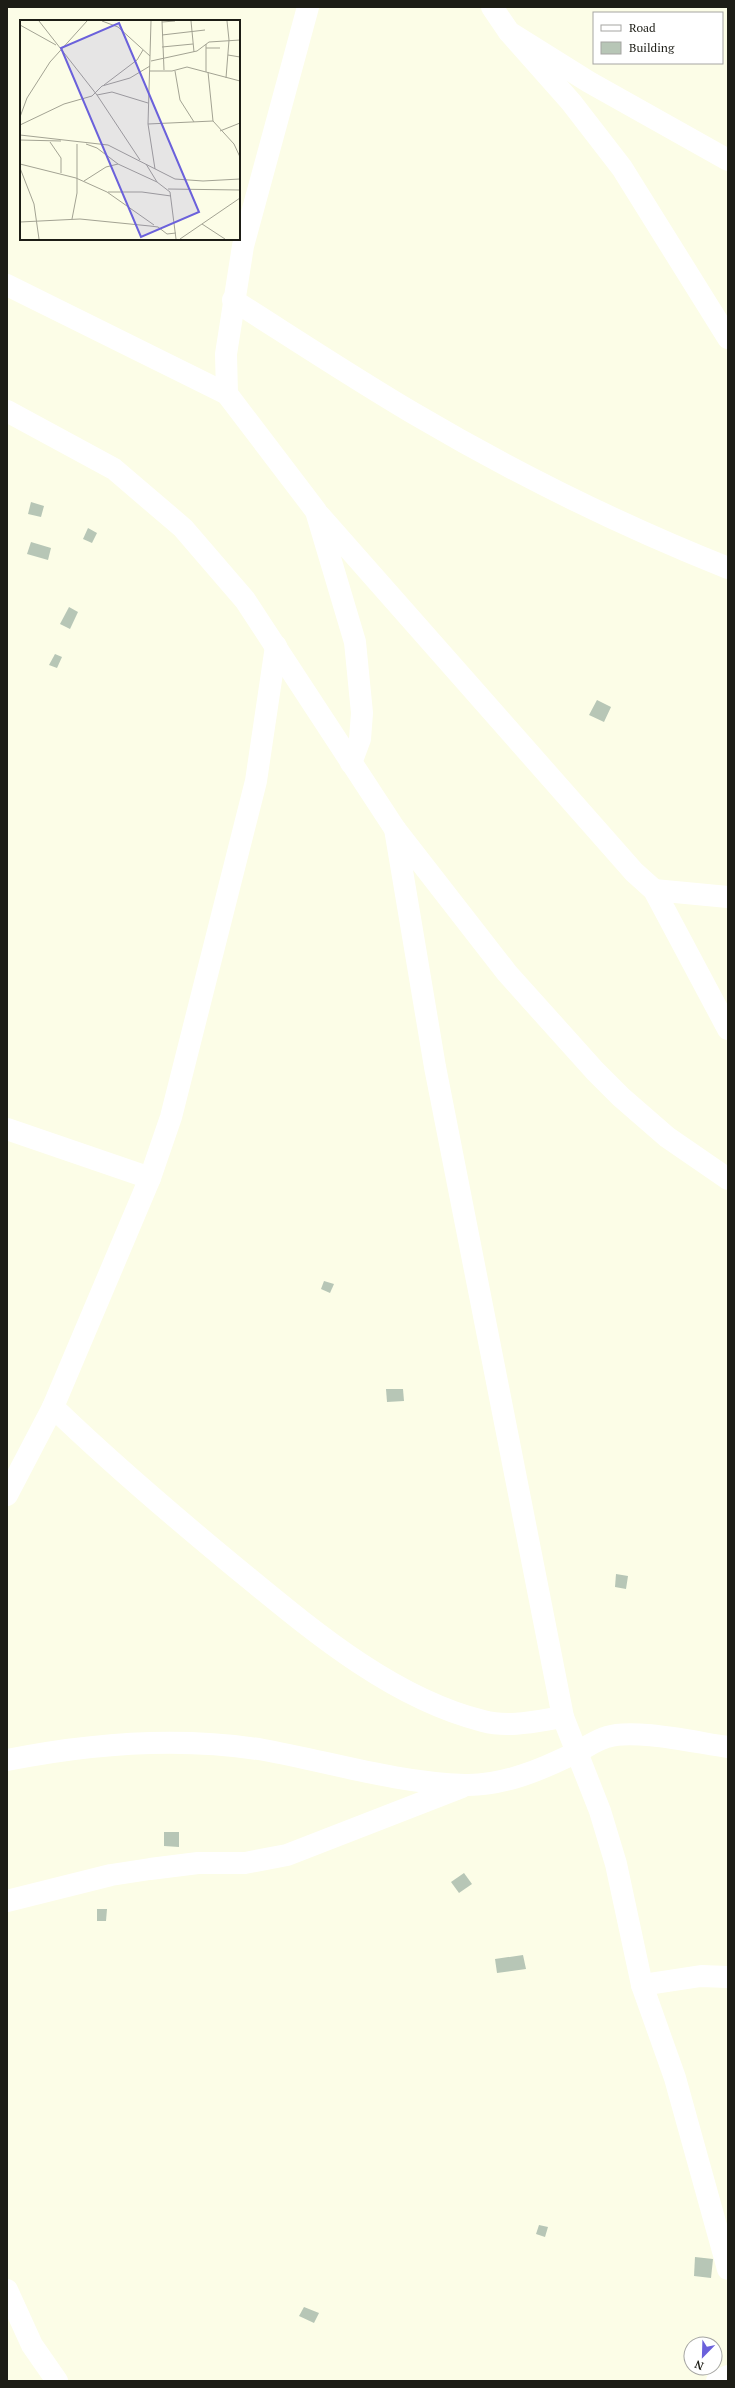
<svg xmlns="http://www.w3.org/2000/svg" width="735" height="2388" font-family="'PT Serif',serif">
  <style>
    .building { fill: #b7c6b6 }
    .lines { fill: none; stroke-linecap: round; stroke-linejoin: round }
    .minor { stroke: #fff; stroke-width: 22 }
    .major { stroke: #fff; stroke-width: 22 }
    .inset-road { fill: none; stroke: #a3a393; stroke-width: 1 }
    .view { fill: #6b61db; fill-opacity: 0.15; stroke: #6b61db; stroke-width: 2 }
    .inset-edge { fill: none; stroke: #1d1d16; stroke-width: 2 }
  </style>
  <rect width="100%" height="100%" fill="#fcfde7"/>
  <g class="building">
    <path d="M31,502L44,506L41,517L28,514Z"/>
    <path d="M88,528L97,533L92,543L83,539Z"/>
    <path d="M31,542L51,548L48,560L27,554Z"/>
    <path d="M69,607L78,612L70,629L60,624Z"/>
    <path d="M55,654L62,657L57,668L49,665Z"/>
    <path d="M597,700L611,707L604,722L589,715Z"/>
    <path d="M324,1281L334,1284L330,1293L321,1289Z"/>
    <path d="M386,1389H403L404,1401L387,1402Z"/>
    <path d="M616,1574L628,1576L626,1589L615,1587Z"/>
    <path d="M164,1832H179V1847L164,1846Z"/>
    <path d="M464,1873L472,1884L459,1893L451,1882Z"/>
    <path d="M97,1909H107L106,1921H97Z"/>
    <path d="M523,1955L526,1969L497,1973L495,1959Z"/>
    <path d="M539,2225L548,2227L545,2237L536,2234Z"/>
    <path d="M695,2257L713,2259L711,2278L694,2276Z"/>
    <path d="M304,2307L319,2313L314,2323L299,2316Z"/>
  </g>
  <g class="lines">
    <g class="minor">
      <path d="M308,7L243,246L226,354L227,394L316,511L355,642L362,713L360,739L351,763"/>
      <path d="M492,7L509,32L589,82L728,160"/>
      <path d="M509,32L571,102L622,168L728,338"/>
      <path d="M7,285L227,394"/>
      <path d="M233,300C293,338 352,377 413,413C513,472 620,525 728,568"/>
      <path d="M320,516L634,872L654,890L728,1029"/>
      <path d="M395,829L435,1067L563,1717L600,1811L616,1864L642,1985L675,2078L728,2269"/>
      <path d="M654,890L728,897"/>
      <path d="M7,1129L150,1178"/>
      <path d="M53,1407C111,1463 172,1515 235,1567C307,1626 390,1698 483,1721C509,1728 537,1721 563,1717"/>
      <path d="M7,1495L53,1407L150,1178L171,1117L256,781L276,646"/>
      <path d="M7,1760C92,1743 178,1736 264,1750C330,1762 397,1783 465,1785C503,1786 543,1769 577,1752C587,1747 596,1740 607,1737C634,1728 698,1743 728,1747"/>
      <path d="M7,1901L111,1875L150,1869L198,1863H245L287,1855L462,1787"/>
      <path d="M642,1985L701,1976L728,1977"/>
      <path d="M7,2290L32,2345L57,2381"/>
      <path d="M717,2381L728,2376"/>
    </g>
    <path class="major" d="M7,411L114,469L183,528L245,600L395,829L507,973L595,1071L621,1097L667,1137L728,1179"/>
  </g>
  <g transform="translate(20 20)">
    <rect width="220" height="220" fill="#fcfde7"/>
    <path class="inset-road" d="M19,1L77,75L120,140M82,1L98,7L130,36M131,1L128,104L135,149M142,1L144,50M171,1L174,32M142,2L155,1M0,5L36,25M142,15L185,10M186,24V52M142,27L173,24M186,28H200M208,35L220,37M131,41L177,31L189,22L220,20M130,51H152L167,47L220,61M155,51L160,80L174,102M188,52L193,101L214,124L220,137M206,58L209,20L207,1M84,65L117,40L123,30M77,75L92,72L128,83M0,97L7,78L30,42L67,1M128,104L193,101M0,105L44,84L72,76L82,66L110,58L130,46M200,111L220,103M0,115L88,125L155,159L183,161L220,159M0,120L41,121M30,122L41,138V153M66,124L77,128L98,144L137,162M0,144L56,158L87,172L134,205M126,144L137,162L150,172L156,219M0,148L14,184L19,219M64,161L86,147L98,144M148,169L220,170M88,172H122L151,176M52,199L57,173V124M0,202L60,199L130,206L138,207L147,214L156,213M182,204L205,219M160,219L220,178"/>
    <path class="view" d="M99,3L179,192L121,217L41,28Z"/>
    <rect width="220" height="220" class="inset-edge"/>
  </g>
  <rect width="735" height="2388" fill="none" stroke="#1d1d16" stroke-width="16"/>
  <rect x="593" y="12" width="130" height="52" fill="#ffffff" stroke="#a5a5a2"/>
  <rect x="601" y="25" width="20" height="6" fill="#ffffff" stroke="#a5a5a2"/>
  <text x="629" y="32" font-size="12" fill="#1d1d16">Road</text>
  <rect x="601" y="42" width="20" height="12" fill="#b7c6b6" stroke="#a5a5a2"/>
  <text x="629" y="52" font-size="12" fill="#1d1d16">Building</text>
  <g transform="translate(703 2356) rotate(203)"><circle r="19" fill="#ffffff" stroke="#a5a5a2"/>
  <path d="M0-3L7 15L0 10L-7 15Z" fill="#6b61db"/>
  <text y="-6" font-size="11" font-weight="bold" text-anchor="middle" fill="#1d1d16">N</text>
  </g>
</svg>
